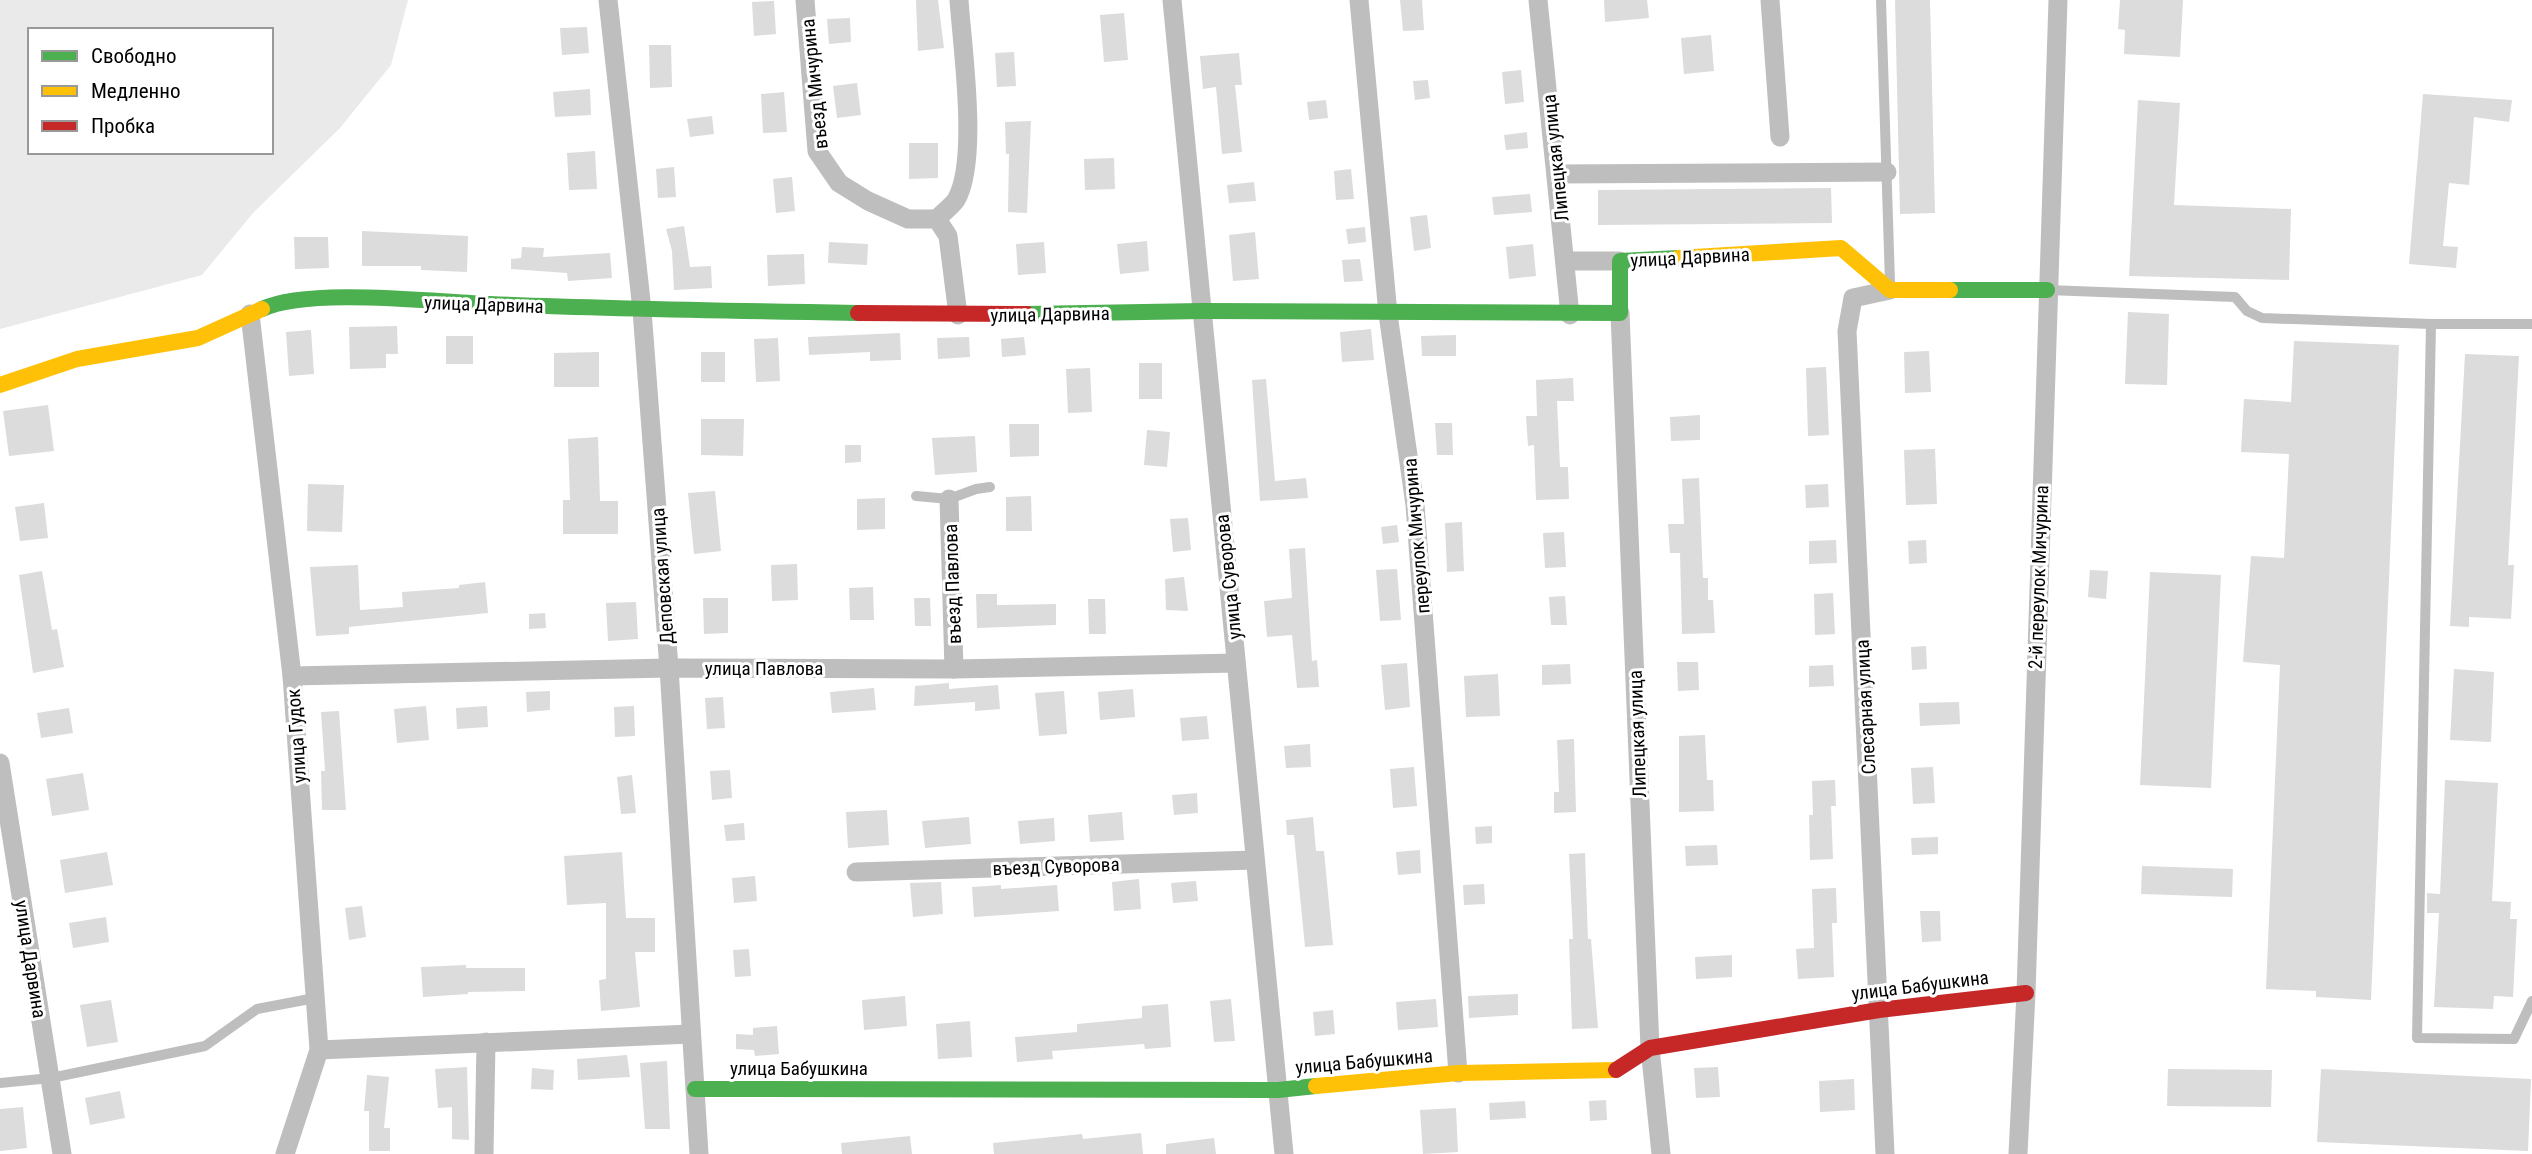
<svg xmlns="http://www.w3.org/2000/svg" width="2532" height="1154" font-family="'Roboto Condensed',sans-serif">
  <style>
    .green { fill: #eaeaea; fill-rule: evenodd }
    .building { fill: #dcdcdc }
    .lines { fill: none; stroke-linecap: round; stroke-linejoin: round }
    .lane { stroke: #bebebe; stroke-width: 10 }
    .street { stroke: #bebebe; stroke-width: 19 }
    .fast { stroke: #4caf50; stroke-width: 16 }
    .slow { stroke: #ffc107; stroke-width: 16 }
    .jam { stroke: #c62828; stroke-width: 16 }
    .labels { text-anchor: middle; stroke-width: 6; stroke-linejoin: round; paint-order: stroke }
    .street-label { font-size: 19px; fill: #000; stroke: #fff }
  </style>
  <rect width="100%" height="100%" fill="#fff"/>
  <path class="green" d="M0,0H408L391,65L340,128L253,213L202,275L0,329ZM30,30H271V152H30Z"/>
  <g class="building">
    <path d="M916,0H938L944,48L918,51Z"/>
    <path d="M1400,0H1422L1424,30L1403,31Z"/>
    <path d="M1604,0H1647L1649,18L1605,22Z"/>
    <path d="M1895,0H1930L1935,213L1900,214Z"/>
    <path d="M2120,0H2183L2180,57L2124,54L2125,30L2118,29Z"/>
    <path d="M774,1L776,34L754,36L752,2Z"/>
    <path d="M1124,13L1128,60L1104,62L1100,15Z"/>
    <path d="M850,18L851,42L829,44L827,19Z"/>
    <path d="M587,27L589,53L562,55L560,28Z"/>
    <path d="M1711,35L1714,71L1684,74L1681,38Z"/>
    <path d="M649,45H671L672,87L650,88Z"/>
    <path d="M1014,52L1016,86L997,87L995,53Z"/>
    <path d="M1239,53L1242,85H1235L1242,152L1222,154L1216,87L1203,89L1200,56Z"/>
    <path d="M1521,70L1524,102L1505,104L1502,72Z"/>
    <path d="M1428,80L1430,98L1415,100L1413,81Z"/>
    <path d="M857,83L861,115L837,118L833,86Z"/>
    <path d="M590,89L591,115L555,117L553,92Z"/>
    <path d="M784,92L787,132L763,133L761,94Z"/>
    <path d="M2423,94L2512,100L2509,122L2474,117L2469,185L2449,183L2443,246L2458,247L2456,268L2409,264Z"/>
    <path d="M1326,100L1328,118L1309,120L1307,102Z"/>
    <path d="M2138,100L2180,103L2174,205L2291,209L2289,280L2129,276Z"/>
    <path d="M712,116L714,134L690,137L687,119Z"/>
    <path d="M1031,121L1027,213L1008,212L1009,154H1006L1005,122Z"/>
    <path d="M1527,132L1528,148L1506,150L1504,135Z"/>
    <path d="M909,143H938V178L909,179Z"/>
    <path d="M595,151L597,189L569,190L567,153Z"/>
    <path d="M1114,158L1115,189L1085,190L1084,159Z"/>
    <path d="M674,167L676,197L658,198L656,169Z"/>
    <path d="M1351,169L1354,199L1336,200L1334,171Z"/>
    <path d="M792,177L795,211L776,213L773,179Z"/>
    <path d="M1254,182L1256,201L1229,203L1227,185Z"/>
    <path d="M1831,188L1832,223L1598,225V190Z"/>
    <path d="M1530,194L1532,212L1494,215L1492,197Z"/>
    <path d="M1427,215L1431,248L1414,251L1410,217Z"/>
    <path d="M684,226L690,267L711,266L712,288L674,290L672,251L666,229Z"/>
    <path d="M1365,227L1366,242L1348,244L1346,229Z"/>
    <path d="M362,231L468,236L467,272L421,270V266H362Z"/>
    <path d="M1255,232L1259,279L1233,281L1229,235Z"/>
    <path d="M294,237H328L329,268L295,269Z"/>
    <path d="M1147,241L1149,271L1120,274L1117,244Z"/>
    <path d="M829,242L868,244L867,265L828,263Z"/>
    <path d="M1044,242L1046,273L1018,275L1016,244Z"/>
    <path d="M1533,244L1536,276L1509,279L1506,247Z"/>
    <path d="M522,247L544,248L543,257L610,253L612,278L568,281L567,273L511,269V259L521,258Z"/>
    <path d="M804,254L805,284L768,286L767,255Z"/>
    <path d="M1360,259L1363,281L1344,282L1342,260Z"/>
    <path d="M2128,312L2169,314L2167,385L2125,384Z"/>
    <path d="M397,326L398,354H386V368L350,369L349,327Z"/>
    <path d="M1371,329L1374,360L1342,362L1340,332Z"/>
    <path d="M311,330L314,374L289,376L286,332Z"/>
    <path d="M900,333L901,360L870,361V352L809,355L808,337Z"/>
    <path d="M1456,335V356H1422L1421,336Z"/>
    <rect x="446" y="336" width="27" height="28"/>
    <path d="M969,337L970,357L938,359L937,338Z"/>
    <path d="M1024,337L1026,355L1002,357L1001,339Z"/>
    <path d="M778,338L780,381L756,382L754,339Z"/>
    <path d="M2294,341L2399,345L2371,1000L2316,997V991L2266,989L2280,665L2243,662L2251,556L2284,558L2289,454L2241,452L2244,399L2291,402Z"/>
    <path d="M1929,351L1931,392L1905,393L1904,352Z"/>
    <path d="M599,352V387H554V353Z"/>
    <rect x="701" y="352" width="24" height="30"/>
    <path d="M2465,354L2519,356L2508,565H2514L2511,619L2469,617V627L2450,626Z"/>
    <rect x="1139" y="363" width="23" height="36"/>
    <path d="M1826,367L1829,435L1808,436L1806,368Z"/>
    <path d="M1090,368L1092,412L1068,413L1066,369Z"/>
    <path d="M1573,378L1574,401H1557L1560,467H1568L1569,499L1536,500L1534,445L1528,446L1526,416H1537L1536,380Z"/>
    <path d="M1266,379L1275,481L1306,478L1308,498L1260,501L1252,380Z"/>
    <path d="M48,405L54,451L9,456L3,411Z"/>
    <path d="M1700,415V440L1671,441L1670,417Z"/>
    <path d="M701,419H744L743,456L701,455Z"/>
    <path d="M1435,423H1452L1453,455H1437Z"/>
    <path d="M1009,424H1039V456L1010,457Z"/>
    <path d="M1147,430L1170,432L1167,467L1144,465Z"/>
    <path d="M975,436L977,472L935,475L932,438Z"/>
    <path d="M598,437L600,501H618V534H563V500H570L568,439Z"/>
    <path d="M845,445H861V462L845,463Z"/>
    <path d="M1935,449L1937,504L1906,505L1904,450Z"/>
    <path d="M1699,478L1703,578H1708V600H1713L1715,633L1682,634L1680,553H1670L1668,524H1684L1682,479Z"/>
    <path d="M308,484L344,485L342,532L307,531Z"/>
    <path d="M1828,484L1829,507L1806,508L1805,485Z"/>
    <path d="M715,491L721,551L694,554L688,493Z"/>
    <path d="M1031,496L1032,531H1006V497Z"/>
    <path d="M885,498V529L857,530V499Z"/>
    <path d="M44,503L48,538L20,541L15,507Z"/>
    <path d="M1188,518L1191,550L1173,552L1170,519Z"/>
    <path d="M1462,522L1464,571L1447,572L1445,523Z"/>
    <path d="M1397,525L1399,542L1383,544L1381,527Z"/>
    <path d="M1564,532L1566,567L1545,568L1543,533Z"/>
    <path d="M1836,540L1837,563L1809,564V541Z"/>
    <path d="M1926,540L1927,563L1909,564L1908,541Z"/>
    <path d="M1305,548L1312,661L1317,660L1319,687L1297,688L1292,635L1267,637L1264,601L1292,598L1289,549Z"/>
    <path d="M797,564L798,600L772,601L771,565Z"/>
    <path d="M358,565L360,610L403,607L402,592L459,588V585L485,582L488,613L349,627V634L316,636L310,567Z"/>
    <path d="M1397,569L1401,620L1380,621L1376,570Z"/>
    <path d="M2090,570L2108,571L2106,599L2088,597Z"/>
    <path d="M42,571L52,630L57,629L64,667L33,673L19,575Z"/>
    <path d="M2150,572L2221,575L2211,788L2140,785Z"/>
    <path d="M1184,577L1188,611L1166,610L1165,579Z"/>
    <path d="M873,587L874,620H850L849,588Z"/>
    <path d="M1833,593L1835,634L1815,635L1814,594Z"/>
    <path d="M976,594H997V605L1056,604V625L977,628Z"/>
    <path d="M1565,596L1567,625H1551L1549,597Z"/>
    <path d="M703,598H728V633L704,634Z"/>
    <path d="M914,598H930L931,626H915Z"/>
    <path d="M1088,599H1105L1106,634H1089Z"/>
    <path d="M636,602L638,639L608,641L606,603Z"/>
    <path d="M545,613L546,628L529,629V614Z"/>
    <path d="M1926,646L1927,669L1912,670L1911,647Z"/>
    <path d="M1677,662H1698L1699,690L1678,691Z"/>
    <path d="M1407,663L1410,707L1385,710L1381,665Z"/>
    <path d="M1570,664L1571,684L1542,685V665Z"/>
    <path d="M1833,665L1834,686L1809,687V666Z"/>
    <path d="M2454,669L2494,672L2491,742L2450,740Z"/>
    <path d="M1498,674L1500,716L1466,717L1464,676Z"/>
    <path d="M949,683V689L998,685L1000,709L975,711V702L914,706L915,686Z"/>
    <path d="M874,688L876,710L832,713L830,692Z"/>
    <path d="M1133,689L1135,717L1100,720L1098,692Z"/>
    <path d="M550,691V710L527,712L526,692Z"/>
    <path d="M1064,691L1067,734L1039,736L1035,693Z"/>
    <path d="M723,697L725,728L707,729L705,698Z"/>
    <path d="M1959,702L1960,724L1920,726L1919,703Z"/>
    <path d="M426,706L429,740L397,743L394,709Z"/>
    <path d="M487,706L488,727L457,729L456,708Z"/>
    <path d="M634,706L635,736L615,737L614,707Z"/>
    <path d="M69,708L73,733L41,738L37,713Z"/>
    <path d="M339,711L346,810H322L321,771H325L321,712Z"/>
    <path d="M1207,716L1209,739L1182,741L1180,718Z"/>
    <path d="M1705,735L1707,780H1713L1714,811L1679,812V736Z"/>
    <path d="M1574,739L1576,812L1554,813V792H1559L1557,740Z"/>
    <path d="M1310,744L1311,767L1286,768L1284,746Z"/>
    <path d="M1414,767L1417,806L1393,808L1390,769Z"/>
    <path d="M1933,767L1935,803L1913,804L1911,768Z"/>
    <path d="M730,770L732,798L712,800L710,771Z"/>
    <path d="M83,773L89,810L52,816L46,779Z"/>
    <path d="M632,775L636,813L621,814L617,777Z"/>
    <path d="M1835,780L1836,806H1831L1833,859L1810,860L1809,815H1813L1812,781Z"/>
    <path d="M2445,780L2498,783L2492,901L2511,902L2510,919H2517L2513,997L2494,996L2493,1009L2434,1007L2439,913H2427V893L2440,894Z"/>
    <path d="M1197,793L1198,813L1174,815L1172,795Z"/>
    <path d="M887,810L889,845L848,848L846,812Z"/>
    <path d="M1122,812L1124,840L1090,842L1088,815Z"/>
    <path d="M969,817L971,844L925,848L922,821Z"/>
    <path d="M1313,817L1316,851H1324L1333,945L1305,947L1294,835H1287L1286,820Z"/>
    <path d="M1054,818L1055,841L1020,844L1018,821Z"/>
    <path d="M744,823L745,840L726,841L724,825Z"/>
    <path d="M1492,826V843L1476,844L1475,827Z"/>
    <path d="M1938,837V854L1912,855L1911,838Z"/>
    <path d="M1717,845L1718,865L1686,866L1685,846Z"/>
    <path d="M1420,850L1421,873L1398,875L1396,852Z"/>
    <path d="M107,852L113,885L65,893L60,860Z"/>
    <path d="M622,852L626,918H655V952H635L640,1007L601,1011L599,980L606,979V903L567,905L564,856Z"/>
    <path d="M1585,853L1588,939H1591L1598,1028L1572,1029L1569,939H1573L1569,854Z"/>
    <path d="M2142,866L2233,869L2232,897L2141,894Z"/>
    <path d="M755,876L757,901L734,903L732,878Z"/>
    <path d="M1139,879L1141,909L1114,911L1112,882Z"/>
    <path d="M1196,881L1198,901L1173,903L1171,883Z"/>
    <path d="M941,882L943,914L913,917L910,883Z"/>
    <path d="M1484,884L1485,904L1464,905L1463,885Z"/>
    <path d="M1001,885V889L1057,885L1059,911L974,917L972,887Z"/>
    <path d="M1836,888L1837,923H1832L1834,977L1798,979L1796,949L1814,948L1812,889Z"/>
    <path d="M362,906L366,937L349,940L345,908Z"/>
    <path d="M1920,911H1940L1941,941L1922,942Z"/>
    <path d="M106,917L109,942L73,948L69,923Z"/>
    <path d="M749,949L751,976L735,977L733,950Z"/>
    <path d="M1732,955V977L1696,979L1695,957Z"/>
    <path d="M466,965V968H525V991L468,992V994L423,997L421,967Z"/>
    <path d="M1518,994V1015L1469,1018L1468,996Z"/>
    <path d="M905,996L907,1026L864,1030L862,1000Z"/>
    <path d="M1231,999L1235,1041L1214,1042L1210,1001Z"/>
    <path d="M1436,999L1438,1027L1398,1030L1396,1002Z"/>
    <path d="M111,1000L118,1042L87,1047L80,1005Z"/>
    <path d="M1168,1004L1171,1047L1145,1049L1144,1044L1052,1051L1053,1059L1017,1062L1015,1037L1077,1032V1024L1142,1018V1006Z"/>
    <path d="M1333,1010L1335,1034L1315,1036L1313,1012Z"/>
    <path d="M970,1021L972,1057L938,1059L936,1024Z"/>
    <path d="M777,1026L779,1054L755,1056L754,1050L736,1049V1034L753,1035V1028Z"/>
    <path d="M627,1055L630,1077L578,1080L577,1059Z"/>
    <path d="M667,1061L670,1129H645L640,1063Z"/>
    <path d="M467,1067L469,1140L452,1139V1107L438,1108L435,1069Z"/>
    <path d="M1718,1067L1720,1097L1696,1098L1694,1068Z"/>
    <path d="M532,1068L554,1070L553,1090L531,1089Z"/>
    <path d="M2168,1069L2272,1070L2271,1107L2167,1106Z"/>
    <path d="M2321,1069L2531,1079L2528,1151L2317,1142Z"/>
    <path d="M367,1075L389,1077L384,1128H390V1151H369V1111H364Z"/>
    <path d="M1854,1079L1855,1110L1820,1112L1819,1081Z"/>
    <path d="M120,1091L125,1118L90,1125L85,1098Z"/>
    <path d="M1606,1100L1607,1120L1590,1121L1589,1101Z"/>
    <path d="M1525,1101L1526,1118L1490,1120L1489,1103Z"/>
    <path d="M23,1107L27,1148L0,1151V1109Z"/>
    <path d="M1456,1108L1458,1152L1423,1154L1420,1110Z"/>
    <path d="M1141,1133L1143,1154H994L993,1143L1082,1134L1083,1139Z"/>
    <path d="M910,1136L912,1154H842L841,1143Z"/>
    <path d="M1214,1138L1216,1154H1166V1144Z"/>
  </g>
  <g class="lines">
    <g class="lane">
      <path d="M1881,0L1890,283"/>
      <path d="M2047,290L2235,297L2247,311L2262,318L2431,324H2532"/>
      <path d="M2431,324L2417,1038L2514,1039L2532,1001"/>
      <path d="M916,496L949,499L976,489L990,487"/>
      <path d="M0,1083L51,1078L205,1046L257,1009L315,998"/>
    </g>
    <g class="street">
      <path d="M608,0L642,310L669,668L699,1154"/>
      <path d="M805,0L817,151L839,183L868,201L908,219H937"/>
      <path d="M1172,0L1284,1154"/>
      <path d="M1359,0L1388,314L1415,505L1458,1073"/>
      <path d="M1538,0L1570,315"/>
      <path d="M1770,0L1780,137"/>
      <path d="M1557,174L1887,172"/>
      <path d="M1566,261H1620"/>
      <path d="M1620,313L1650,1048L1661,1154"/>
      <path d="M250,314L292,676L319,1050L285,1154"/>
      <path d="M958,315L948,236L937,219C942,213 951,207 956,200C979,161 962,46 959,0"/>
      <path d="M949,499L954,669"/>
      <path d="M292,676L669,668L954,669L1236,663"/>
      <path d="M0,763L62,1154"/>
      <path d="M856,872L1255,860"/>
      <path d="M319,1050L691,1034"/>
      <path d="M484,1154L486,1042"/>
      <path d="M1885,1154L1847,331L1853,298L1890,290"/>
      <path d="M2018,1154L2026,993L2058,0"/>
    </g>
    <g class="fast">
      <path d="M1950,290H2047"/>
      <path d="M262,309C309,287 434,302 490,304C613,309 735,311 858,313"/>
      <path d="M1027,314L1202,311L1620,313V261L1678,258"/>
      <path d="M695,1089L1278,1090L1316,1086"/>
    </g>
    <g class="slow">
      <path d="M1678,258L1841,248L1890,290H1950"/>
      <path d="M0,385L77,359L198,338L262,309"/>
      <path d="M1316,1086L1458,1073L1616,1070"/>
    </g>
    <g class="jam">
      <path d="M858,313L1027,314"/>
      <path d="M1616,1070L1650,1048L1879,1010L2026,993"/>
    </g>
  </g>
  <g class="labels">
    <g class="street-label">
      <text transform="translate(814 84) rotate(-96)" y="7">въезд Мичурина</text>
      <text transform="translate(1555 158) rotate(-96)" y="7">Липецкая улица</text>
      <text transform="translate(1690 257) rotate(-3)" y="7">улица Дарвина</text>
      <text transform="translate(484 304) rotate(2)" y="7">улица Дарвина</text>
      <text transform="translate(1050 314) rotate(-1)" y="7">улица Дарвина</text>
      <text transform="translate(1416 536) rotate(-95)" y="7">переулок Мичурина</text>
      <text transform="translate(662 576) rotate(-94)" y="7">Деповская улица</text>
      <text transform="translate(1228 577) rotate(-96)" y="7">улица Суворова</text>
      <text transform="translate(2038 577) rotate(-88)" y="7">2-й переулок Мичурина</text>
      <text transform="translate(952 584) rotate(-92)" y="7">въезд Павлова</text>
      <text x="764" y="675">улица Павлова</text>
      <text transform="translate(1865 707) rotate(-93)" y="7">Слесарная улица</text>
      <text transform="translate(1637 734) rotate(-92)" y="7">Липецкая улица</text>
      <text transform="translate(296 736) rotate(-94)" y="7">улица Гудок</text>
      <text transform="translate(1056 866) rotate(-2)" y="7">въезд Суворова</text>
      <text transform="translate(31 959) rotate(81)" y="7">улица Дарвина</text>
      <text transform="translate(1920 985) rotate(-7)" y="7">улица Бабушкина</text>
      <text transform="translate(1364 1061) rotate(-5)" y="7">улица Бабушкина</text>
      <text x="799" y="1075">улица Бабушкина</text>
    </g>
  </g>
  <rect x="28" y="28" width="245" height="126" fill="#ffffff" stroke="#999999" stroke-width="2"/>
  <rect x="42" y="51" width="35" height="10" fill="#4caf50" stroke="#999999" stroke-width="2"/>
  <text x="91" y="63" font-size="21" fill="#000000">Свободно</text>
  <rect x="42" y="86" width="35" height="10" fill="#ffc107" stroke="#999999" stroke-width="2"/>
  <text x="91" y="98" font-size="21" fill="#000000">Медленно</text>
  <rect x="42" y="121" width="35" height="10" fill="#c62828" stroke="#999999" stroke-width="2"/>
  <text x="91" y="133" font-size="21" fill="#000000">Пробка</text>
</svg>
